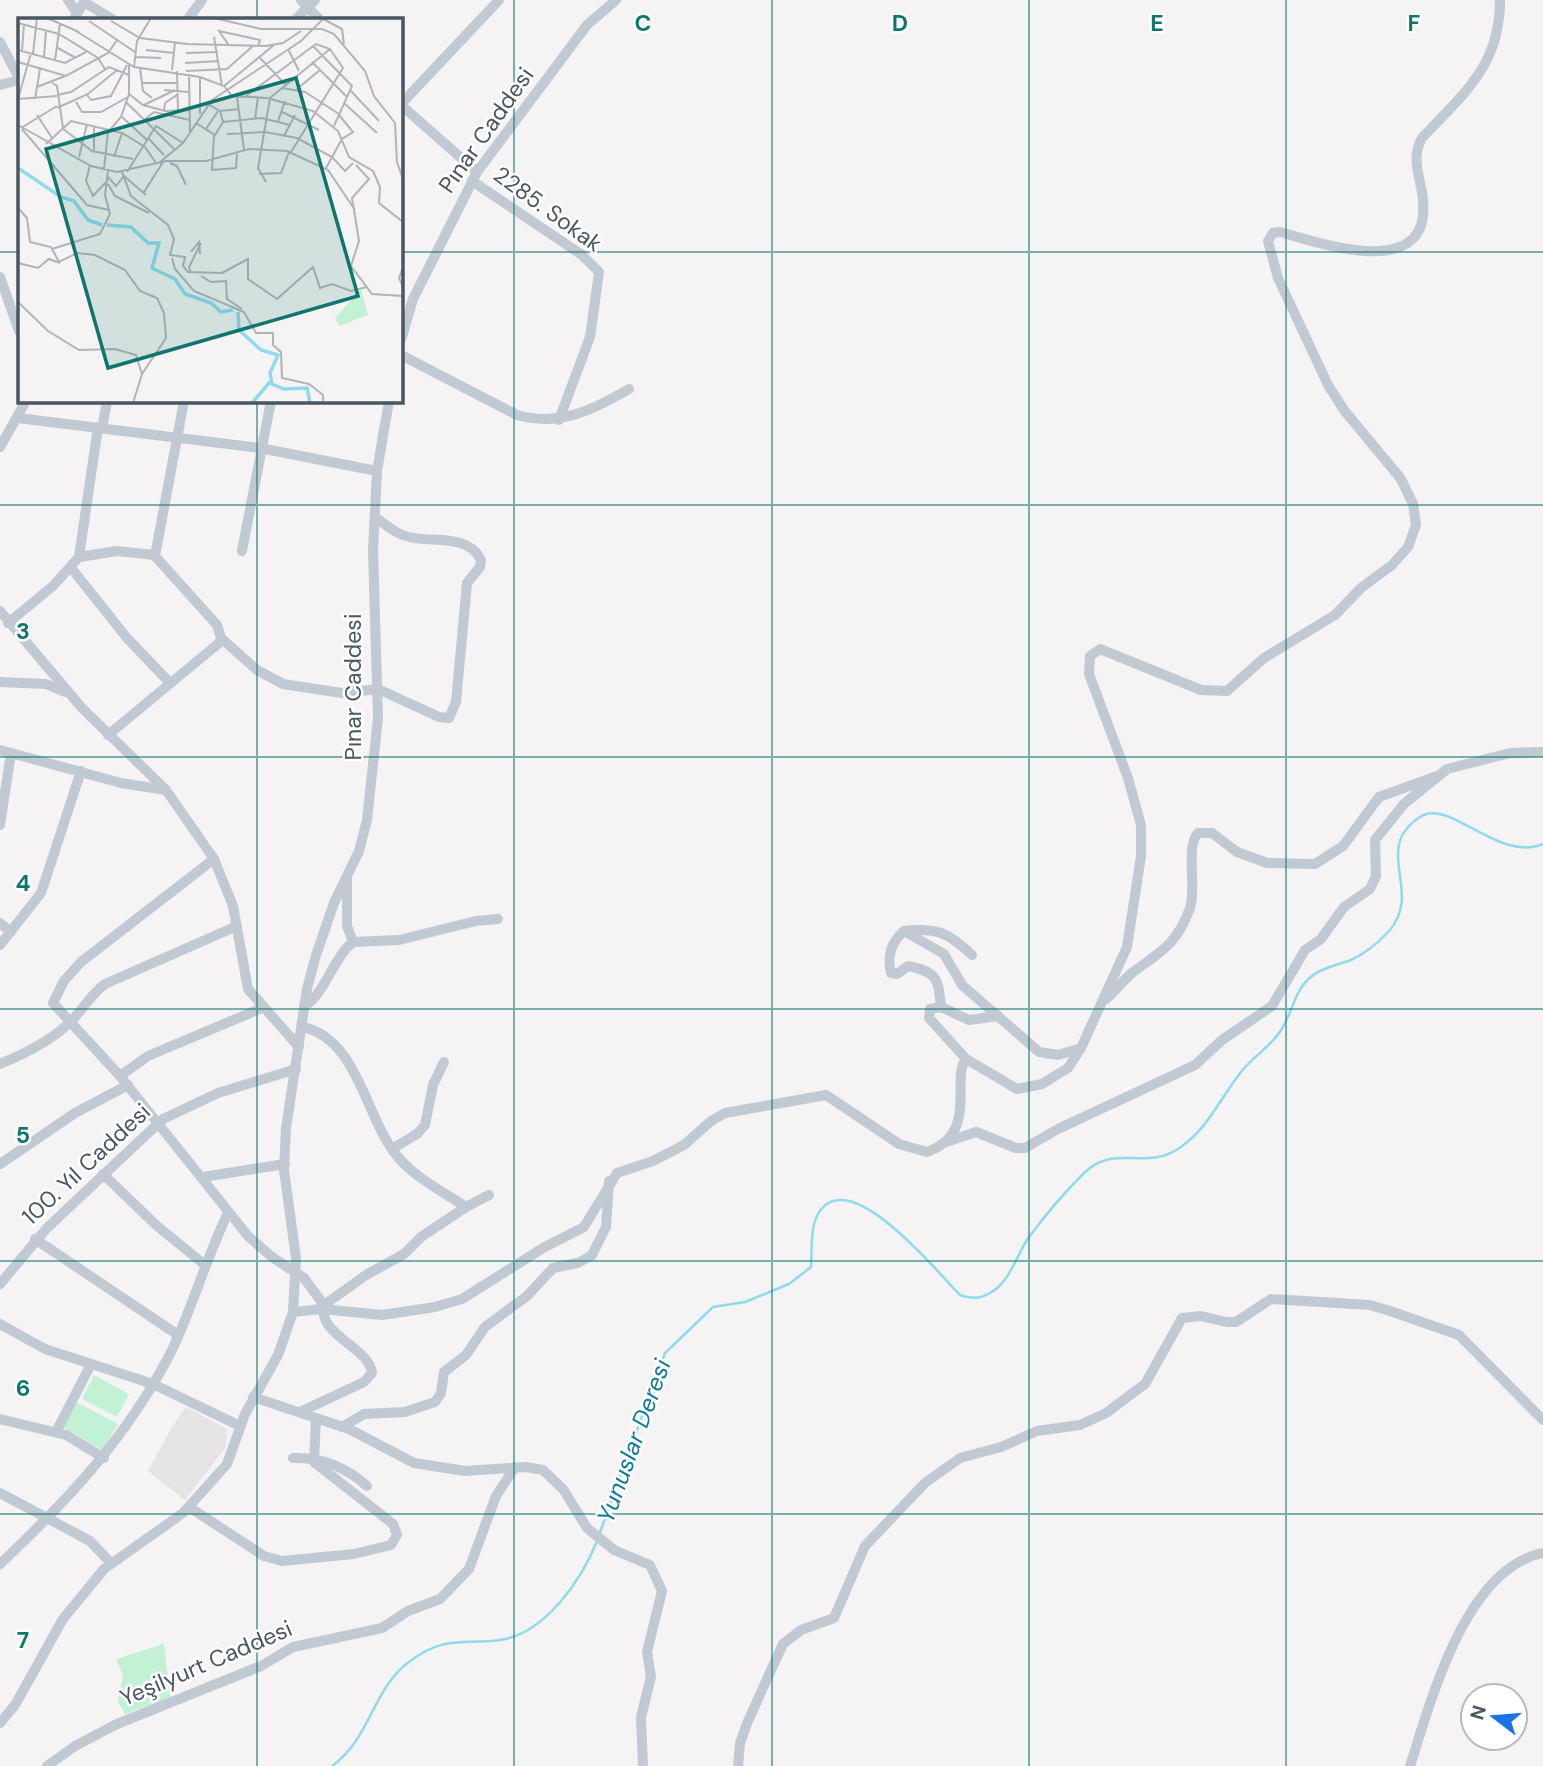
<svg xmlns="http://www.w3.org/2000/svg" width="1543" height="1766" font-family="'DM Sans',sans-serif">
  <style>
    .education { fill: #e6e4e5 }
    .green { fill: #c3f1d5 }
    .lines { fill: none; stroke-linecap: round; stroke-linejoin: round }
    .stream { stroke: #90daee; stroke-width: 2.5 }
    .minor { stroke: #c1cad2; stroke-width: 10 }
    .grid { fill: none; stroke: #0f766e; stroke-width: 2; stroke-opacity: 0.55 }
    .labels { text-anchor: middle; stroke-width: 5; stroke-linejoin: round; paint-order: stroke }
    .street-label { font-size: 23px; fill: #4a5661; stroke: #fff }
    .water-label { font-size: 24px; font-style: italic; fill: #0c7c9b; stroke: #fff }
    .inset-river { fill: none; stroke: #90daee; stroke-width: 3.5 }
    .inset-road { fill: none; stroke: #b1b4b9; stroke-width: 2 }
    .view { fill: #0f766e; fill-opacity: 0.15; stroke: #0f766e; stroke-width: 3.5 }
    .inset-edge { fill: none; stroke: #4a5661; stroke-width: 3.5 }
    .grid-label { font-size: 23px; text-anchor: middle; font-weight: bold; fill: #0f766e; stroke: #fff; stroke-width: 5; stroke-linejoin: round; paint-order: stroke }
  </style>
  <rect width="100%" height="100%" fill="#f5f3f3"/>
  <path class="education" d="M186,1407L227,1429L226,1447L185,1500L148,1471L173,1425Z"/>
  <g class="green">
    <path d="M94,1375L129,1394L117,1417L82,1399Z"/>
    <path d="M76,1402L118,1424L102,1450L63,1427Z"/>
    <path d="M164,1644L170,1698L125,1714L118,1702L123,1675L116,1659Z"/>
  </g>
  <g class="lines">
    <g class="stream">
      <path d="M599,1535L665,1353L713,1307L745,1302L789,1284L811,1267C812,1251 810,1228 818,1214C848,1161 939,1274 960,1295C970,1299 980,1299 990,1293C1011,1281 1016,1255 1029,1237C1046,1214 1064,1193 1084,1173C1115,1143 1144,1171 1178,1149C1208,1129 1219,1100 1241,1072C1252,1057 1271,1047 1281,1030C1293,1012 1294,990 1312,976C1323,967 1338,965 1351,960C1364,954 1379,942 1389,931C1424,891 1371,849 1420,817C1449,797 1498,863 1543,844"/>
      <path d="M332,1766C371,1738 372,1689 410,1661C446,1635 461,1645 500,1640C545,1634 582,1579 597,1541"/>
    </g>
    <g class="minor">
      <path d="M68,0L77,13"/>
      <path d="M301,0L319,19"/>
      <path d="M84,2L112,19"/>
      <path d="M74,19L85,0"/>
      <path d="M188,19L202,0"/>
      <path d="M296,19L315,0"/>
      <path d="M0,42L19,78"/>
      <path d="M0,85L19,80"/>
      <path d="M401,104L499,0"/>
      <path d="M401,105L477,172"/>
      <path d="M472,181L582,255L599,272L590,337L559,420"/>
      <path d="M0,277L19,331"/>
      <path d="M401,340L413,299L477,172L587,25L616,0"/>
      <path d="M401,355L517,415C559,427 593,410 629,389"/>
      <path d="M18,418L260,448L377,471"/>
      <path d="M102,428L107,401"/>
      <path d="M0,447L26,401"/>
      <path d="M242,551L271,401"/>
      <path d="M155,556L184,401"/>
      <path d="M79,557L117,551L154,555L217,625L221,638L219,643L108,735"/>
      <path d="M72,569L127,638L170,683"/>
      <path d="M0,611L82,708L166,790L214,859L233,906L248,989L299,1047"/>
      <path d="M8,623L53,586L79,557L98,427"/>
      <path d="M221,638L257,670L283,684L342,693L378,689L439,717L449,718L456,702L467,583L480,567L481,560C468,533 432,543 409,537C396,534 386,525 375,517"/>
      <path d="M0,682L46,684L65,692"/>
      <path d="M0,750L121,783L166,790"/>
      <path d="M0,825L11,753"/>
      <path d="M214,859L81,962L64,981L53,1003L120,1076L248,1236L272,1257L304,1278L324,1305"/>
      <path d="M347,879V926L353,942"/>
      <path d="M0,923L11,932"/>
      <path d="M904,931L944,954L962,985L1039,1052L1058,1055L1081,1048"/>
      <path d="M0,945L41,893L81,771"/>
      <path d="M1106,999C1116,991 1123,980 1133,972C1162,951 1177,944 1190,908C1197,887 1185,847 1198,833H1212L1237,852L1267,863L1315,864L1343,846L1379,797L1437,776"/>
      <path d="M304,1006C324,996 333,958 353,942L399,940L476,921L498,919"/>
      <path d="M941,1007C938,979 938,972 908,966L897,974L891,973C887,957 891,942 904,931C937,927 949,933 972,955"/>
      <path d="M302,1027C358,1038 365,1117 397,1156C415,1178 442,1191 466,1207"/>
      <path d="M966,1059L929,1018L930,1009L941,1007L969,1020L998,1016"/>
      <path d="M0,1064C24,1054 53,1040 71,1021C84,1009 90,995 105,984L237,926"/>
      <path d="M120,1076L148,1056L262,1008"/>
      <path d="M943,1143L976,1132L1016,1148H1025L1058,1129L1195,1065L1222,1040L1272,1006L1305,950L1321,939L1344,907L1370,889L1376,876L1375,840L1404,804L1447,769L1510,753L1543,752"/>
      <path d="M392,1149L417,1134L425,1125L433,1085L444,1062"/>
      <path d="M0,1164L75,1113L128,1085"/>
      <path d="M103,1174L156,1225L205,1265"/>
      <path d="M203,1177L285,1164"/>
      <path d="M35,1239L178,1335"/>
      <path d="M0,1284L47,1228L163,1119L218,1093L296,1069"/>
      <path d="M293,1312L322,1309L382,1315L435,1307L462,1299L543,1248L584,1227L617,1173L653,1161L684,1145L711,1121L725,1113L826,1095L899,1144L927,1152C980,1133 950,1079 966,1059L1017,1089L1042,1084L1068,1068L1081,1048L1127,947L1141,856V825L1128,778L1089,674L1090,656L1100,649L1201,690L1227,691L1264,658L1335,615L1361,588L1392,565L1408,547L1416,525L1413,504L1401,479L1344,410L1328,385L1278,278L1268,241L1273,233L1280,232C1320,243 1431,283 1423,200C1421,177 1410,160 1422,138C1464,93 1500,66 1500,0"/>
      <path d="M0,1324L45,1349L153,1384L240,1426"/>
      <path d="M253,1397L349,1429L414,1463L465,1471L526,1467L543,1470L563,1489L587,1528L614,1550L650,1565L662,1591L647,1652L651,1677L641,1717L643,1766"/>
      <path d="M300,1412L364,1382L372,1373C369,1347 317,1335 324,1305L366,1275L404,1254L421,1237L466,1207L489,1195"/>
      <path d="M0,1419L66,1435L104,1458"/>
      <path d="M342,1427L364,1414L405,1412L435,1402L441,1393L444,1372L466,1355L485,1327L527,1296L553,1268L578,1263L592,1255L606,1227L609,1181"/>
      <path d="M56,1432L91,1364"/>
      <path d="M293,1458C321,1457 346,1467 367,1486"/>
      <path d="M0,1493L90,1541L111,1563"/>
      <path d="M189,1507L264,1556L282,1561L354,1554L391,1545L397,1535L393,1524L314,1462L316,1418"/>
      <path d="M0,1564C68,1500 128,1436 171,1352C193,1307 206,1258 228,1213"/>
      <path d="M0,1723L15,1705L63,1619L104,1569L183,1513L227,1464L245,1414L278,1355L293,1312L296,1258L284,1170L286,1128L307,989L316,955L334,903L359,851L367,820L378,718L373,550L377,471L389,401"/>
      <path d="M47,1766L75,1746L117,1724L261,1666L293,1647L382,1628L408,1611L440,1599L469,1569L496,1496L515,1467"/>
      <path d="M738,1766L740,1743L748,1721L783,1644L801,1630L834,1618L865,1546L925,1483L960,1458L1001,1447L1037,1431L1080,1425L1106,1413L1145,1384L1182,1318L1201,1316L1226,1322H1236L1271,1299L1370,1305L1390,1311L1459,1335L1543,1420"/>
      <path d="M1410,1766C1431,1701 1465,1568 1543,1553"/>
    </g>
  </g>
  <path class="grid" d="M257,0V19M514,0V1766M772,0V1766M1029,0V1766M1286,0V1766M0,252H19M401,252H1543M257,401V1766M0,505H1543M0,757H1543M0,1009H1543M0,1261H1543M0,1514H1543"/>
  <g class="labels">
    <g class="street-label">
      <text transform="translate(486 130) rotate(-55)" y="8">Pınar Caddesi</text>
      <text transform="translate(548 209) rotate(36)" y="8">2285. Sokak</text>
      <text transform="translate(353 687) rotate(-90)" y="8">Pınar Caddesi</text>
      <text transform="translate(86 1164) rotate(-43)" y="8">100. Yıl Caddesi</text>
      <text transform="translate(206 1663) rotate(-23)" y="8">Yeşilyurt Caddesi</text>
    </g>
    <g class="water-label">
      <text transform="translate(634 1441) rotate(-70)" y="8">Yunuslar Deresi</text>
    </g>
  </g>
  <g transform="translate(18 18)">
    <rect width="385" height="385" fill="#f5f3f3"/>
    <path d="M343,271L350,297L321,308L317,300Z" fill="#c3f1d5"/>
    <path class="inset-river" d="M0,150L43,179L56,183L70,202L84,207M89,207L113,209L130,225H141L134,250L157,261L167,276L193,285L203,294L215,292M220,294L221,312L243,332L260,337L252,355L254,366L266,371L289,370L292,385M234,385L252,364"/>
    <path class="inset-road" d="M29,0L61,14M62,0H98M196,0L243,11H304L316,16L347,53L356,78L377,105L379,144L385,161M305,1L324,11L326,26M71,3L117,34M93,3L122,20L169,26L248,28L265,25L283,13M0,5L41,16L80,40L87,51M58,13L116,49L182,59L206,68L214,78L249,80L295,93L320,113L331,139L355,153L362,169L361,185L385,204M196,19L204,68M210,26L201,13L242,22L240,28M295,28L334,68L316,108M38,29L58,40M270,31L281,53M0,32L47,45L68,34M128,32L156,35M4,33L6,6M168,35L200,34M15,36L19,0M26,39L28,12M117,39L143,40M242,40L267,66M37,43L42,5M0,44L48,58L90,35L99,22M294,44L329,79M167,45L201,43M116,49L119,23L133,0M122,50L125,73L134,80M154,52L157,24M159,53L160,93M168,53L209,51L236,27M171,56L172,115M182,59V96M34,65L39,68L45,110M124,65H159M206,68L256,27M19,69L47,58M264,70L287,74L321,96M279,71L302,52M146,72L171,74M332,72L361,103M111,76L125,87L147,93L171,92M39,77L53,74L91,49L111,57M69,77L73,82L93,78L109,47M228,78L298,26L312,31L325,50L273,134M219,79L226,132M0,81L13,35M0,81L39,78M17,81L22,51M58,84L64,94H83L110,79M108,84L156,131M326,85L359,115M190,86L202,93L221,91M126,87L157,72M39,90L70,76L99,52M146,93L147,85L159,77M264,94L301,112M19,97L34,120M104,99L129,122M237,101L240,79M126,102L136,94L172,102M260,103L267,83M205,104L244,100L272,107M178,105L197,117L205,104L202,93M0,107L73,148L99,154L148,143H188L231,131L269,133L310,152L337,192M3,110L39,88M44,110L74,133L115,141M4,111L69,187L91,192M188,111L200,93M209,116L247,114L279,120L314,139L327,153L335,145M196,117L194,152L218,150L219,134M266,118L277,97M130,120L146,137M28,126L53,103L104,115L127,129L138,145M76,133V108M61,139L69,106M96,139L104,115M142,144L165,125L194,82L283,23L306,0M152,145L159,148L168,167M72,147L68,163L75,178L90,162M338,147L351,161L334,180L341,223L333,248L354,276L385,278M308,150L324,121L335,114L321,97M86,151L90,114L103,99L111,76V47M104,154L113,178L150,207L156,221L152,237L167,239L165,248L170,254L204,255L230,241V261L259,281L295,249L302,270L314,266L333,273L349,269M109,154L138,108L165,125M241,156L263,155L271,134M90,159L98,168L106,158L128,177M248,164L240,150L252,80L312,31M90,166L97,178L131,195M126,174L145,144M0,190L9,200L12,224L33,229L41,244L59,235L77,237L107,252L122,273L139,280L146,295L148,320L124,356M34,231L82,216L92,196L87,177L90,152M173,234L181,224L182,236M154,240L157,251L176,273L226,294L238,315H255V327L263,334L264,360L291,366L305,377V385M0,245L20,250L31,241L42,245M385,249L381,260L385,269M173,255L171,249L183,225M183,258L193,264L208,263L209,281L224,291M0,284L30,313L61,332L97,331L118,337L124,356L115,385"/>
    <path class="view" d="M278,60L340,278L90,350L28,131Z"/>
    <rect width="385" height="385" class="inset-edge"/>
  </g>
  <g class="grid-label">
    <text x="643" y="31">C</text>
    <text x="900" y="31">D</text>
    <text x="1157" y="31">E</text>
    <text x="1414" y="31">F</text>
    <text x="23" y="639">3</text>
    <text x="23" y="891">4</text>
    <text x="23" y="1143">5</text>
    <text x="23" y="1396">6</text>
    <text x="23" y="1648">7</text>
  </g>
  <g transform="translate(1494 1717) rotate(286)"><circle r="33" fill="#ffffff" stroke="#b7bbc0" stroke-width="2"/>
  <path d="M0-5L12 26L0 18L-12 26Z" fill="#1a73e8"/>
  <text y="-10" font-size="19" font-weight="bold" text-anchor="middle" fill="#4a5661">N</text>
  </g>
</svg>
